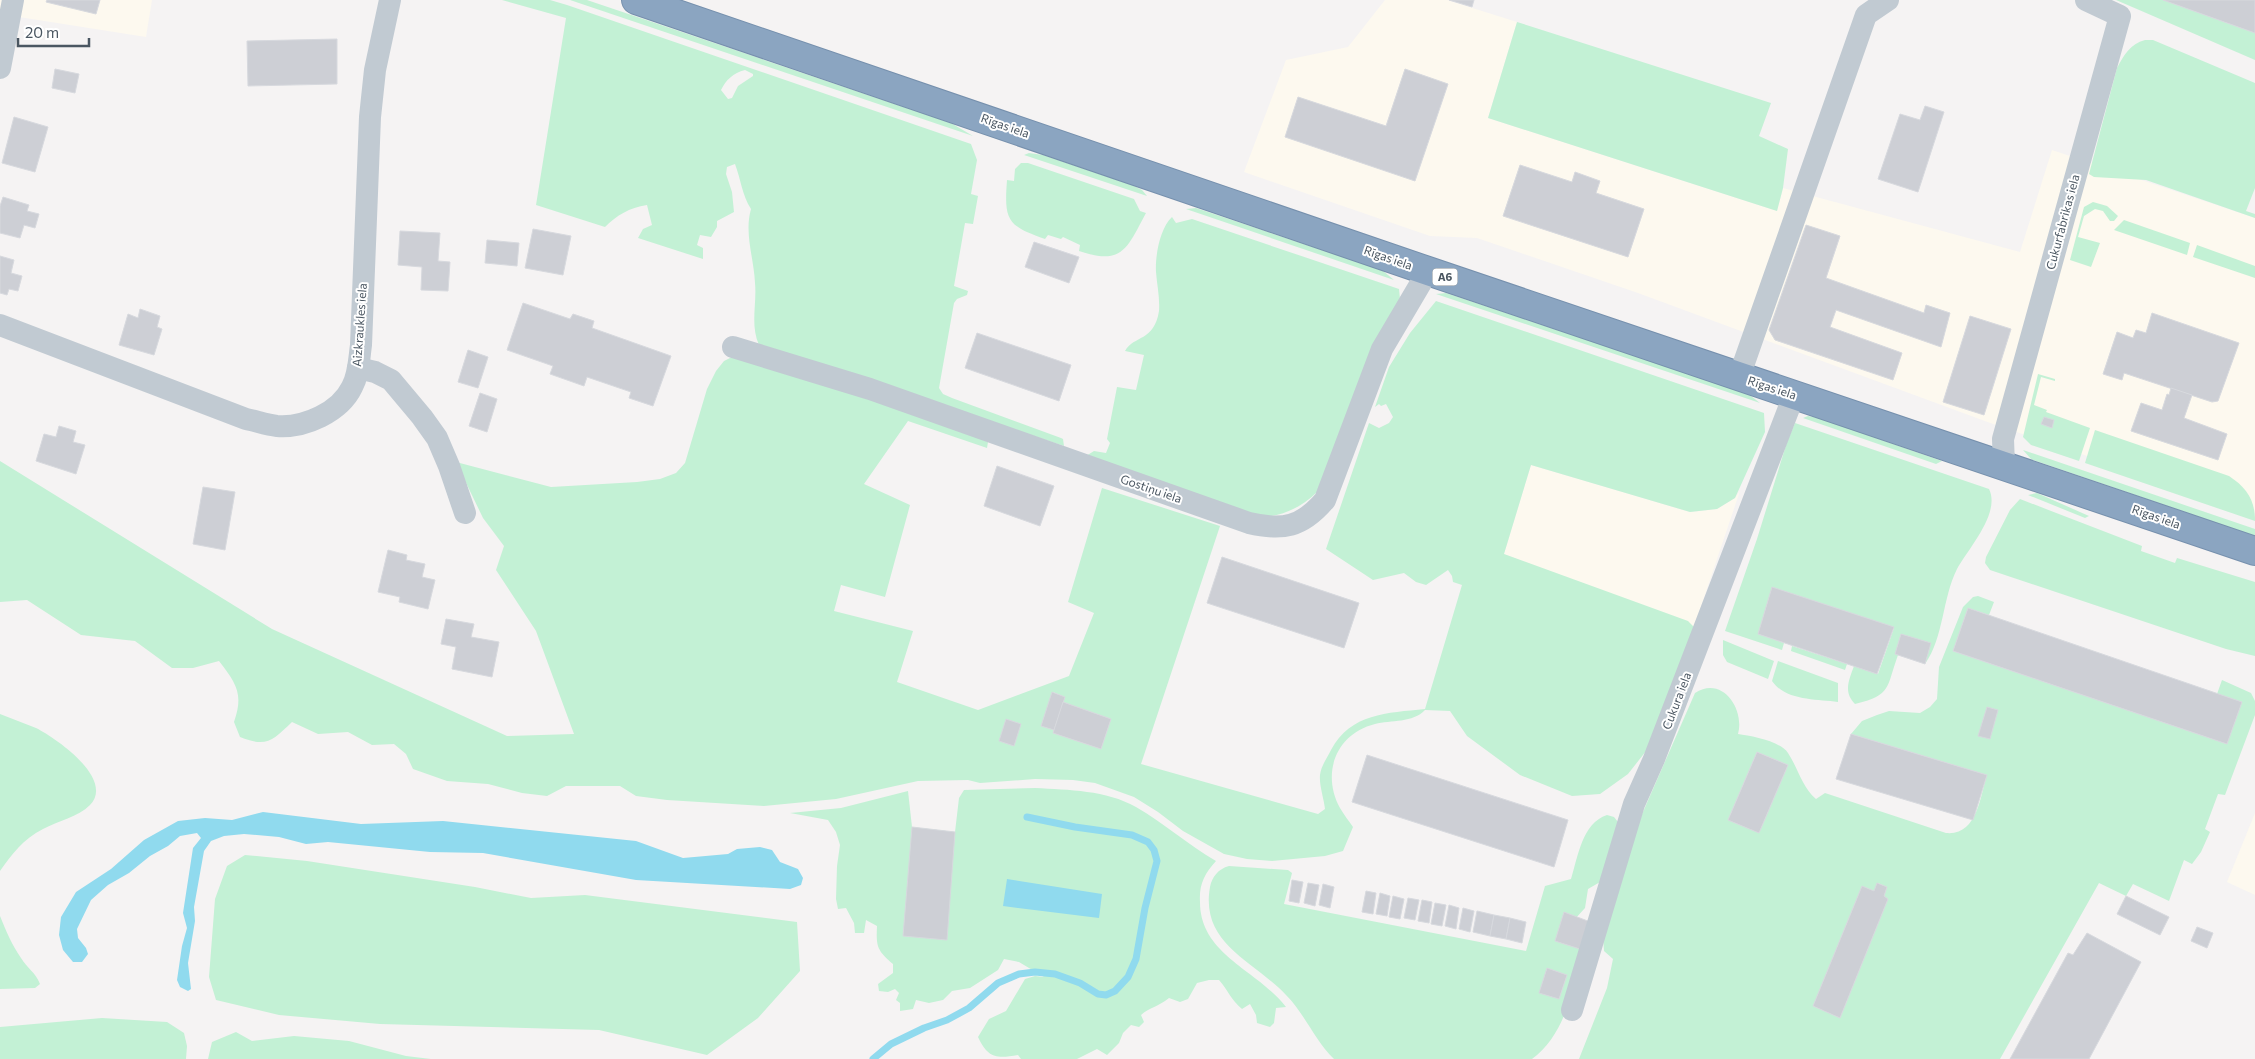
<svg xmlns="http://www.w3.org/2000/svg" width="2255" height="1059" font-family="Commissioner,sans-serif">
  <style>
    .commercial { fill: #fdf9ef }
    .green { fill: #c3f1d5; fill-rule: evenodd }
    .water { fill: #90daee }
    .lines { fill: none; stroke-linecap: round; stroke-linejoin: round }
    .stream { stroke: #90daee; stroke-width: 7 }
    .building { fill: #cdcfd5; stroke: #d7d9de }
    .highway-casing { stroke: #7690ad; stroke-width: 30 }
    .street { stroke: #c1cad2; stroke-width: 22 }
    .highway { stroke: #8ba5c1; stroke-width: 28 }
    .labels { text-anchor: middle; stroke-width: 4; stroke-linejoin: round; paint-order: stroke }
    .shield { fill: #fff; stroke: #808990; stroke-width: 1 }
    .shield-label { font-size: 11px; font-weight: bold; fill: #4a5661 }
    .street-label { font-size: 12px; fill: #4a5661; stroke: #fff }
  </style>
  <rect width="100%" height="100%" fill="#f5f3f3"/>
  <g class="commercial">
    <path d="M0,0H152L146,37L0,14Z"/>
    <path d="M1385,0H1447L1517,22L1488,118L1777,211L1783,188L2020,252L2052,150L2255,218V513L1993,424L1638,293L1477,238L1430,236L1244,172L1286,60L1348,47Z"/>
    <path d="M1531,465L1690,512L1717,509L1735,498L1740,491L1694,627L1504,554Z"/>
    <path d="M2255,813V895L2227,882Z"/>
  </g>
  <g class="green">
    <path d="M502,0H550L567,5L971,144L977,160L971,194L978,196L973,224L965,223L954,286L968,291L967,295L957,299L954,303L939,388L943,394L952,398L1061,438L1063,439L1064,446L759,345C750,325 757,304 755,283C754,258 744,234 751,209C742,195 741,180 735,164L727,167L726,174L732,192L734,212L717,221V227L711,237L700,235L697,245L703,248V259L638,238L643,229L652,225L647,205C629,208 617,215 605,227L536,205L566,18ZM745,70L753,74V76L738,86L732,98L728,99L721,90C726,80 733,73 745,70Z"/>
    <path d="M570,0H587L951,123L973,136Z"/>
    <path d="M2116,0H2163L2255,33V60Z"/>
    <path d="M1517,22L1771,103L1759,136L1788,149L1783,188L1777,211L1488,118Z"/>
    <path d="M2145,40H2153L2255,83V188L2246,211L2255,214V218L2146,180L2094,177L2089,174L2117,68C2124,55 2130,44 2145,40Z"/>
    <path d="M1029,153L1043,155L1132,185L1142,190L1147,196L1024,155Z"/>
    <path d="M1021,163H1028L1134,199L1140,211L1146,213C1127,248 1123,266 1079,251L1080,245L1063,237L1061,239L1048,235L1045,239C1007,226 1004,220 1007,180L1014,181L1015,169Z"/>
    <path d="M2093,202L2107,206L2118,216L2114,221H2110L2103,211L2095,209L2084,216L2078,237L2100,243L2091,267L2070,260L2084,207Z"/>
    <path d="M1196,208L1382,270L1394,280L1186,209Z"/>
    <path d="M1172,217L1176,223L1192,219L1399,289L1400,299L1317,492C1302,507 1283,516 1262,517L1086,456L1094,451L1106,453L1110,443L1107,439L1117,387L1136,390L1144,355L1125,351C1134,335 1154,342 1159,311C1160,298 1157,285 1156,272C1155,256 1160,228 1172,217Z"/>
    <path d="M2124,220L2190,243L2187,255L2114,230Z"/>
    <path d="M2197,245L2255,266V278L2193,257Z"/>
    <path d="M1446,293L1747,393L1760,403L1436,294Z"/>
    <path d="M1436,301L1764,413L1765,432L1735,498L1717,509L1690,512L1531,465L1504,554L1688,621L1694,627L1650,746L1628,774L1600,794L1572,796L1520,775L1467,736L1450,711L1425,710C1413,723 1391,720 1375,724C1336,734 1321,773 1340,808C1344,815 1349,821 1353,827L1343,851L1325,856L1272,861L1247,859L1224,854L1183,831L1158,812L1134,797L1095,783L1073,780L1035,779L980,783L968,780L918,781L836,799L764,806L667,800L636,796L620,786H566L547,796L522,793L488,784L447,781L413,769L406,754L394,744L372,745L348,732L318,734L292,722C273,740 267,748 240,737L234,722C244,694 236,683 219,661L193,668H172L135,641L81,635L27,600L0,602V461L272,629L507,736L574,734L536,631L496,570L504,546L483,518L456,462L551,487L637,482L660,479L676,473L685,463L707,389L716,371L724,361L734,356L873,395L988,442L987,448L908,421L864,484L910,505L885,597L841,585L834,611L913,631L897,682L978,710L1069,676L1094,613L1068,602L1102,488L1220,526L1141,764L1318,814L1325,809C1324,799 1319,785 1320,775C1321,766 1327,758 1331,750C1351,713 1387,713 1425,709L1462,585L1453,582L1452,576L1448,570L1426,585L1416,582L1404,573L1373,580L1326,549L1369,423L1379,428L1389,423L1393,417L1386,404L1381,406L1379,404L1375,407L1389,367L1410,333ZM1053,692L1065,697L1063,702L1111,719L1101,749L1053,733L1054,730L1041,726Z"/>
    <path d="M2038,374L2055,379V381L2041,377L2034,405L2047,410L2046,412L2090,428L2079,461L2031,445L2023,437Z"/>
    <path d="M1808,416L1819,418L1942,461L1936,464L1803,418Z"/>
    <path d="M1795,423L1989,489C2001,513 1968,549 1957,569C1942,599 1944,637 1925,664L1930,643L1901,634L1895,654L1898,655C1886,688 1892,695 1855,704C1843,692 1849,680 1854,666L1878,674L1894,628L1772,588L1758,634L1784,643L1782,650L1725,631L1757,539L1787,442Z"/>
    <path d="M2095,430L2229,476C2247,488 2255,500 2255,521L2085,463Z"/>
    <path d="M2023,450L2255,529V536L2039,462L2031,459Z"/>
    <path d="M2037,493L2089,516L2085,518L2028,495Z"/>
    <path d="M2020,499L2142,546L2141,551L2175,563L2177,558L2255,582V656L2226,649L1990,570L1985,563L1986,557L2010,510Z"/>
    <path d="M1978,596L1994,602L1989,615L1968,608L1953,651L2227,744L2242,702L2217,694L2222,680L2251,693L2255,701V715L2225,795L2218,794L2205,829L2210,832L2201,852L2192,864L2184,860L2169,901L2133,884L2126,896L2099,883L2000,1059H1579L1607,988L1613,959L1604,951L1603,936L1625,853L1695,693C1722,675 1745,709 1738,734C1752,736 1780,741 1788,753C1798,768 1802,787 1816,799L1825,793L1946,833C1977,836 1980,797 1987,775L1851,734L1862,721L1877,715L1889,711L1920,713L1930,707L1937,699L1939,667L1963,607L1973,597ZM1757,752L1788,765L1759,833L1728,820ZM1878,883L1887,887L1884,896L1888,899L1840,1018L1813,1006L1862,886L1874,891Z"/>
    <path d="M1723,640L1774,661L1768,679L1727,662L1723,655Z"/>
    <path d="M1792,646L1847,664L1845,670L1791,651Z"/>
    <path d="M1778,661L1838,683V702C1816,699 1786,701 1772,681Z"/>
    <path d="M0,714C12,719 24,723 36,728C56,738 115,779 90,805C78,817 58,821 43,829C23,839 12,854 0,871Z"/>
    <path d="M1035,788C1069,790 1106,790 1136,807C1164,823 1188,845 1216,861C1204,874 1199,885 1200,902C1200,955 1258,970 1286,1007L1276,1008L1274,1023L1270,1027L1257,1023L1256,1015L1250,1004L1242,1009C1231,1000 1228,990 1219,980H1209L1197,983L1188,999L1180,1002L1169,998C1158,1007 1150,1007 1141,1015L1144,1022L1139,1027L1131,1025L1123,1033L1119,1043L1107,1055L1097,1049L1077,1059H1021L1018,1055C996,1059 988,1058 978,1037L989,1019L1006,1011L1025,979L1035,976L1044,977L1019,962L1004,959L998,970L970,988L952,991L943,1000L929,1003L916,1000L913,1009L900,1011V1003L896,1000L899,993L895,989L888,992L879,991L878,984L893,973V964C877,950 876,947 877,926L866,920L864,933H855L854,923L846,908L838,909L836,899L837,866L840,845L836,832L828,820L790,813L841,808L908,791L912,827L955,832L959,798L964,790Z"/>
    <path d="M1607,815L1614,817L1618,822L1607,878L1588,889L1585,908L1555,941L1583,950C1573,988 1566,1034 1532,1059H1334C1315,1041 1305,1014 1286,995C1253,960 1200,944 1210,887C1212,877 1218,869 1229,866L1288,870L1292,873L1284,904L1526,951L1545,886L1571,879C1578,857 1582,823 1607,815ZM1547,968L1567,975L1559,999L1540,993Z"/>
    <path d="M245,855L307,861L475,887L531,898L585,895L797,922L800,971L758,1018L707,1055L599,1030L380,1024L279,1015L216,1000L209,977L215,899L227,866Z"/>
    <path d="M0,916C6,931 12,945 21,958C27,968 36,973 40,984L35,988L0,989Z"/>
    <path d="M102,1018L167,1022L184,1033L187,1046L186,1059H0V1027Z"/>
    <path d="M236,1032L252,1041L294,1036L349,1041L406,1056L431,1059H208L212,1042Z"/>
  </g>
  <g class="water">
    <path d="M263,812L361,824L443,821L636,841L683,858L728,854L737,849L760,847L772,850L780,862L798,869L803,878L801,885L790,889L636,880L483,853L430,852L328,842L306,844L279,837L244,834L224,836L211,841L204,851L194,907L195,921L188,963L191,989L188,991L180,987L177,980L182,946L187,928L183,913L193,848L201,838L197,833L180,836L168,846L150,856L129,873L108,885L91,900L77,929L78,938L86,948L88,954L82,962H73L63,950L59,935L61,917L76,892L111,869L144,840L178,821L205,818L232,820Z"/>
    <path d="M1007,879L1102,894L1099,918L1003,906Z"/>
  </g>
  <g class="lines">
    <path class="stream" d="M873,1059L891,1044L924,1028L947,1020L969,1008L998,983L1019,974L1035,972L1055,974L1080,983L1098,994L1106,995L1115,991L1128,977L1136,959L1145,908L1157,861L1154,850L1148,842L1132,835L1075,827L1027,817"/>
  </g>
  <g class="building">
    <path d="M47,0H100L96,14L46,2Z"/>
    <path d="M1449,0H1474L1472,7Z"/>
    <path d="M2163,0H2255V33Z"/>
    <path d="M337,39V84L248,86L247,41Z"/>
    <path d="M55,69L79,74L75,93L52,88Z"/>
    <path d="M1405,69L1448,84L1415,181L1285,137L1298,97L1386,126Z"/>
    <path d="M1925,106L1944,112L1918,192L1878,179L1900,114L1920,120Z"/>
    <path d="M14,117L48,127L35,172L2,163Z"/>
    <path d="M1520,165L1572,182L1575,172L1600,181L1596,193L1644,209L1628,257L1503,216Z"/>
    <path d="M3,197L29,205L27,211L39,214L35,228L24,225L20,238L0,233V206Z"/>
    <path d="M1806,225L1840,236L1826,278L1924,313L1926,305L1950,313L1941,347L1836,310L1830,327L1902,353L1893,380L1775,340L1769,330Z"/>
    <path d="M533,229L571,236L563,275L525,268Z"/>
    <path d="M400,231L440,233L438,261L450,262L448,291L421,290L422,267L398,265Z"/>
    <path d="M487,240L519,243L517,266L485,263Z"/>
    <path d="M1034,242L1079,257L1069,283L1025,267Z"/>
    <path d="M0,256L14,260L11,273L22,276L18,291L9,289L7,295L0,293Z"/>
    <path d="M523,303L570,319L573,314L594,321L592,328L671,356L653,406L629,398L631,392L587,377L584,386L550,374L553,366L507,350Z"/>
    <path d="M140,309L160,316L157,327L162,329L154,355L119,345L128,314L138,318Z"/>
    <path d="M2152,313L2239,343L2218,401L2212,402L2124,373L2122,380L2103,374L2117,332L2133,338L2136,330L2146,333Z"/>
    <path d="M1970,316L2011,329L1984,415L1943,402Z"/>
    <path d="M977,333L1071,365L1059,401L965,368Z"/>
    <path d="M468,350L488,357L478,388L458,382Z"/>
    <path d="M2171,388L2192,395L2184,418L2227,434L2218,460L2131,431L2141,403L2162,410L2167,394L2169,395Z"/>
    <path d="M480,393L497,399L487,432L469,426Z"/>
    <path d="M2044,417L2054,420L2052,428L2041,424Z"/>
    <path d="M59,426L76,431L73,442L85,445L76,474L36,461L44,434L56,437Z"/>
    <path d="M997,466L1054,486L1040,526L984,506Z"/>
    <path d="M203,487L235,492L225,550L193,544Z"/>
    <path d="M388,550L407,555L406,560L425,564L422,577L435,580L428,609L399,602L400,597L378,592Z"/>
    <path d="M1222,557L1359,603L1344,648L1207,603Z"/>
    <path d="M1772,587L1894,627L1877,674L1758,634Z"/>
    <path d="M1968,608L2242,702L2227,744L1953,651Z"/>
    <path d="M446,619L474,624L471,637L499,642L492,677L452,669L456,647L441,644Z"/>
    <path d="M1901,634L1931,643L1925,664L1895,654Z"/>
    <path d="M1052,692L1065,697L1054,730L1041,726Z"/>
    <path d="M1063,702L1111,719L1101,749L1053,733Z"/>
    <path d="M1987,707L1998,710L1990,739L1978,736Z"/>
    <path d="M1006,719L1021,724L1014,746L999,741Z"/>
    <path d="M1851,734L1987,775L1973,820L1836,779Z"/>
    <path d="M1757,752L1788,765L1759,833L1728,820Z"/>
    <path d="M1367,755L1568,820L1554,867L1352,802Z"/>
    <path d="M912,827L955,832L947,940L903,936Z"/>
    <path d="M1292,880L1303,882L1299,903L1289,901Z"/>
    <path d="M1308,883L1319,885L1315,906L1304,903Z"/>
    <path d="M1877,883L1887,887L1884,896L1888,899L1840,1018L1813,1006L1862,886L1874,891Z"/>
    <path d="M1323,884L1334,887L1330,908L1319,905Z"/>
    <path d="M1366,891L1376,893L1373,914L1362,912Z"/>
    <path d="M1380,893L1390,896L1387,916L1376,914Z"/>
    <path d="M1393,896L1404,899L1400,919L1389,917Z"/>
    <path d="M2126,896L2169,917L2160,935L2117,914Z"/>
    <path d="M1408,898L1419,900L1415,920L1404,918Z"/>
    <path d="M1422,900L1432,902L1429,923L1418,921Z"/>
    <path d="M1435,903L1446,905L1442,926L1431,924Z"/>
    <path d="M1449,905L1459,908L1456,929L1445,926Z"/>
    <path d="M1463,908L1474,911L1470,932L1459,929Z"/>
    <path d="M1477,911L1494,915L1490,936L1473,932Z"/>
    <path d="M1564,912L1593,923L1583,950L1555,941Z"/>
    <path d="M1494,915L1510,918L1506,939L1490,936Z"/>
    <path d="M1510,918L1526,922L1522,943L1506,939Z"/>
    <path d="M2197,927L2213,933L2207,948L2191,941Z"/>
    <path d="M2087,933L2141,962L2089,1059H2010L2068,953L2073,955Z"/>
    <path d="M1547,968L1567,975L1559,999L1539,993Z"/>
  </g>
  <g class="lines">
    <g class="highway-casing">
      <path id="highway" d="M636,0L1428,271L2255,551"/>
    </g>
    <g class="street">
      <path d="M0,68L13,0"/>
      <path d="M0,325L246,419C256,421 267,425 277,426C305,428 340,412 352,387C359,374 359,359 361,345L370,117L375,70L390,0"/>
      <path d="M733,347L870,389L1249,523C1283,531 1302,527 1325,500L1382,349L1428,271"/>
      <path d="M358,368L375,372L391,380L422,417L437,438L449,466L465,513"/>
      <path d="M1739,377L1866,15L1888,0"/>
      <path d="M2004,466L2003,439L2120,16L2086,0"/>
      <path d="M1572,1010L1634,804L1654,759L1794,395"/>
    </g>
    <use href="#highway" class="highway"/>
  </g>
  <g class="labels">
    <rect class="shield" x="1432.5" y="268.5" width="25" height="17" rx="4"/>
    <g class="shield-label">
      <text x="1445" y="281">A6</text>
    </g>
    <g class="street-label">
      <text transform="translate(1005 126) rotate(19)" y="4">Rīgas iela</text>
      <text transform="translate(2063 222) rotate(-75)" y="4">Cukurfabrikas iela</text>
      <text transform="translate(1388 258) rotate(19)" y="4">Rīgas iela</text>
      <text transform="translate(360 325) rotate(-86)" y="4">Aizkraukles iela</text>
      <text transform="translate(1772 388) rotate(18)" y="4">Rīgas iela</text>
      <text transform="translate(1151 489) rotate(19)" y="4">Gostiņu iela</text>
      <text transform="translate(2156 517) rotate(19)" y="4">Rīgas iela</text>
      <text transform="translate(1677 701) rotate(-69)" y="4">Cukura iela</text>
    </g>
  </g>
  <path d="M18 38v8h71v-8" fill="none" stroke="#4a5661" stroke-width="2.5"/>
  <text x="25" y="38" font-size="15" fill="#4a5661" stroke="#ffffff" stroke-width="4" paint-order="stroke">20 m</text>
</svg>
